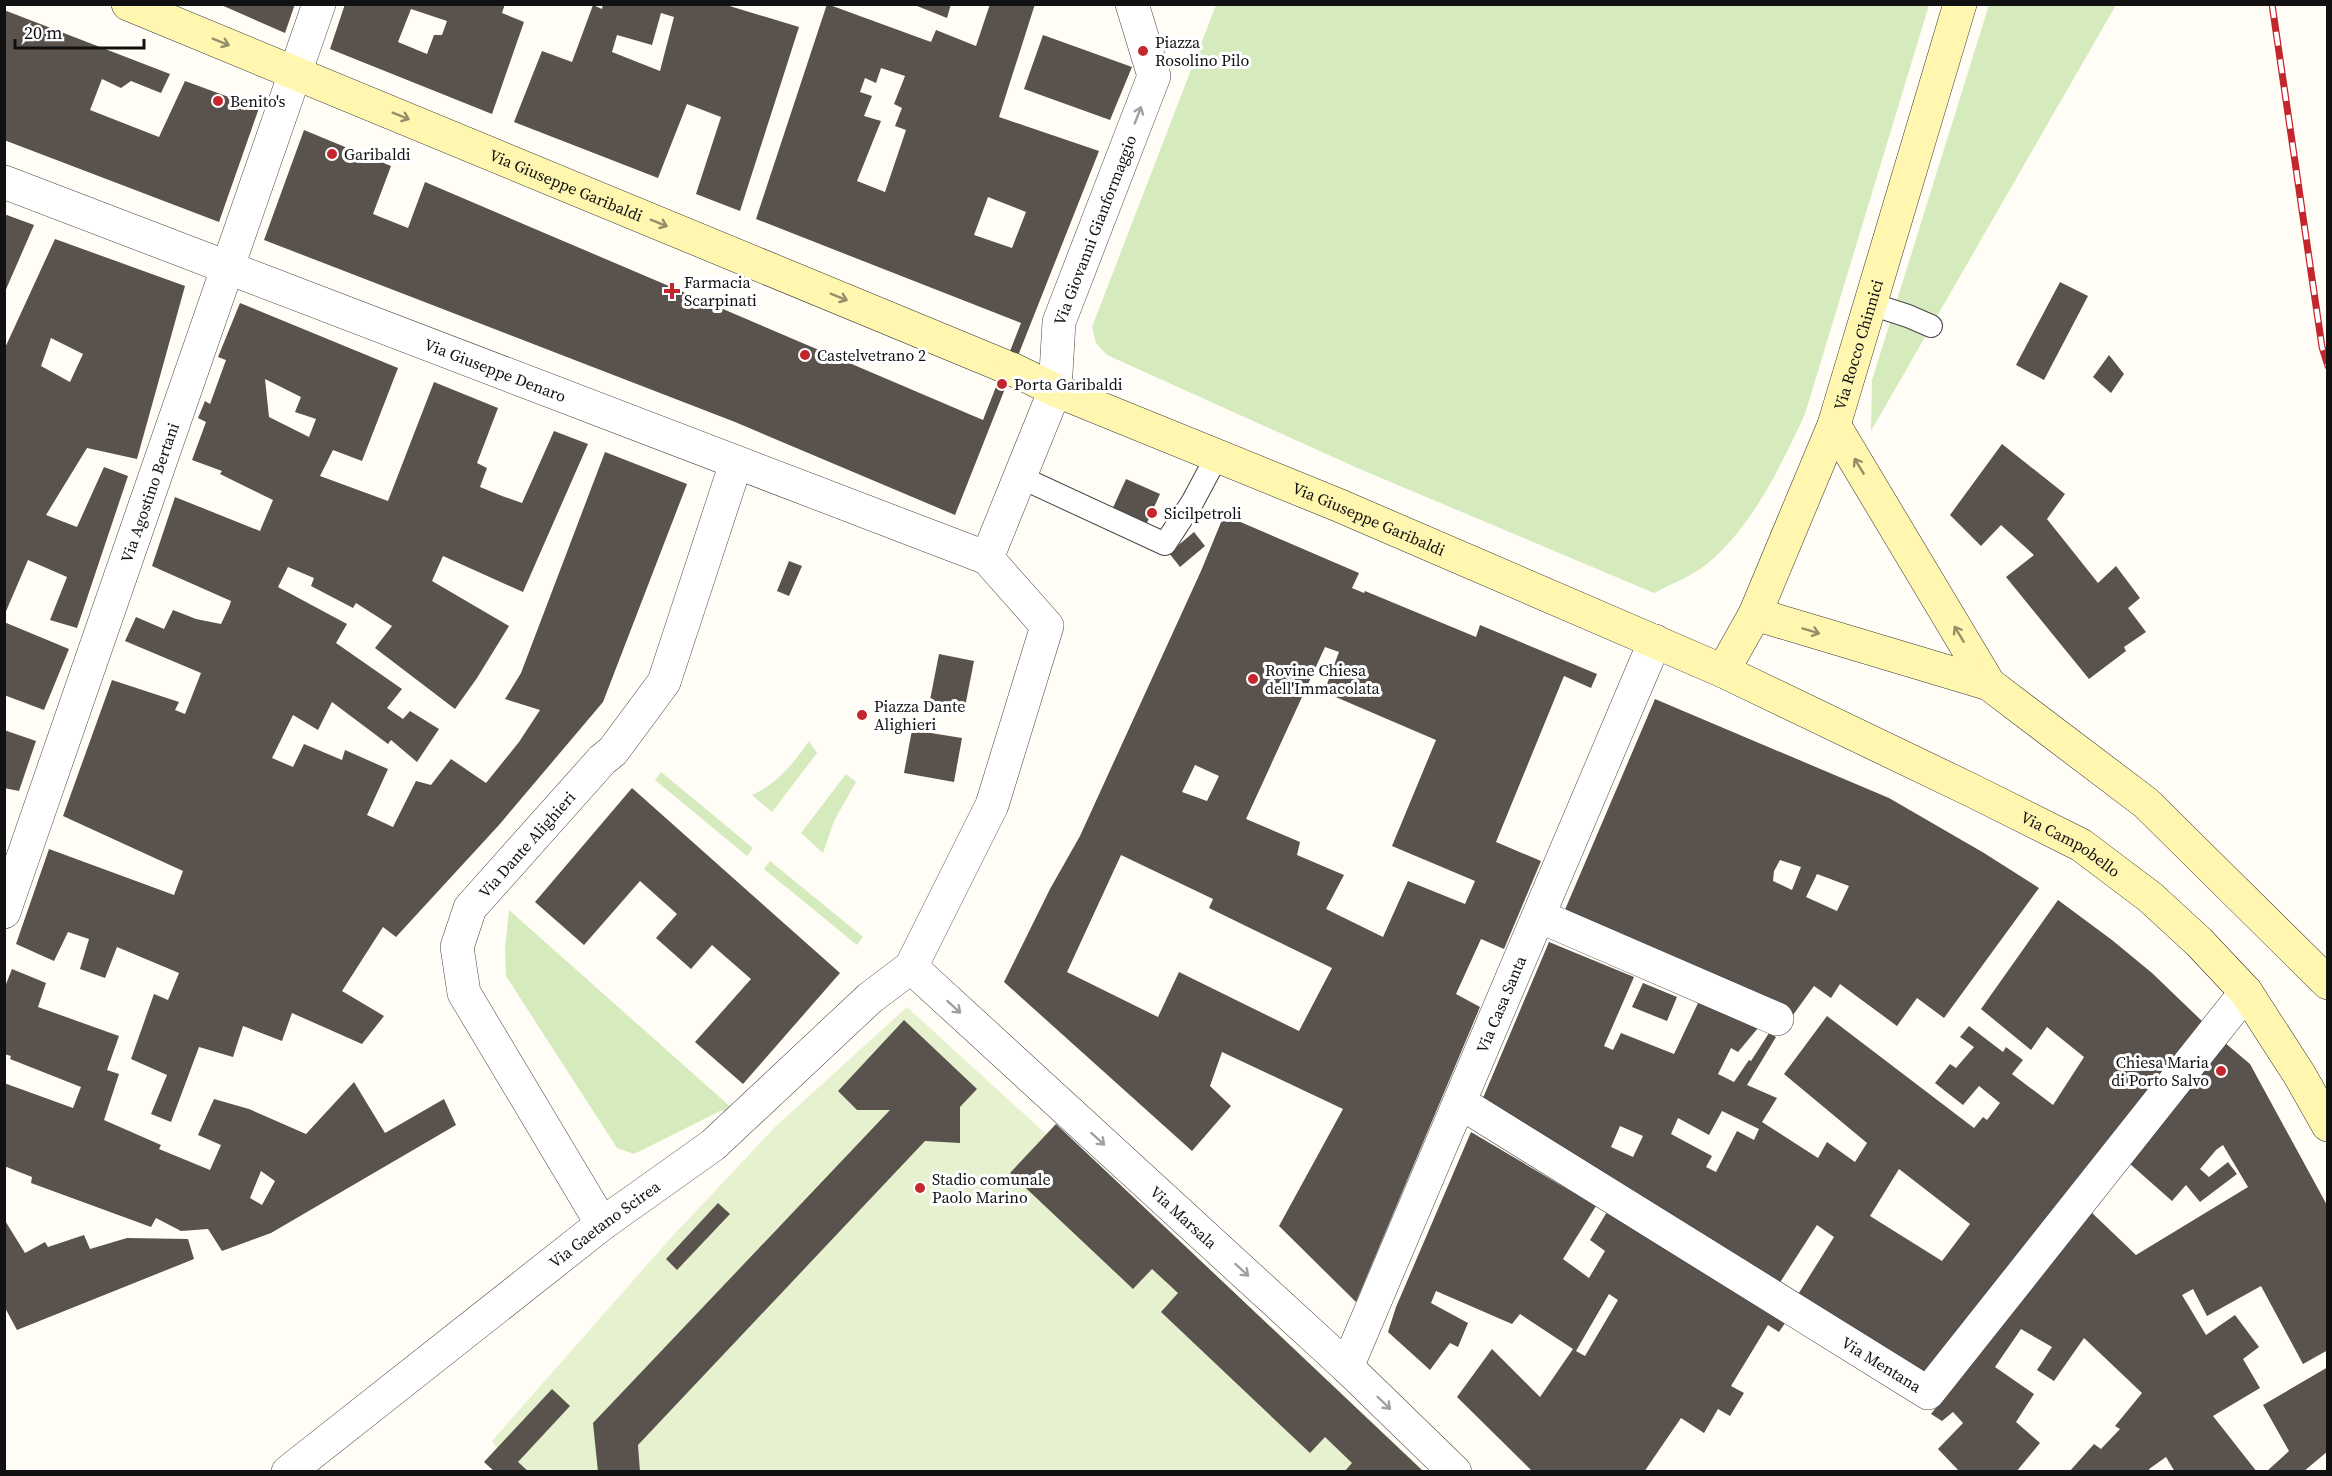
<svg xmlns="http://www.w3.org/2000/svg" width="2332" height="1476" font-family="'Source Serif 4',serif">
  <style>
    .green { fill: #d5ebbd }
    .pitch { fill: #e6f2cf }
    .building { fill: #5a524d; fill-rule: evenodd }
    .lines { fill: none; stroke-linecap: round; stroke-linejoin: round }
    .lane-casing { stroke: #444; stroke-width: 24 }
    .street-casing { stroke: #444; stroke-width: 34 }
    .secondary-casing { stroke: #333; stroke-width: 34 }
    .lane { stroke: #fff; stroke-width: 22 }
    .street { stroke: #fff; stroke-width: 33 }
    .secondary { stroke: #fff6b0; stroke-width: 33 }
    .rail-casing { stroke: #c4262e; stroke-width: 7 }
    .rail { stroke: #fff; stroke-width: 4.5; stroke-dasharray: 14; stroke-linecap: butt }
    .oneway { stroke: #948f68 }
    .oneway2 { stroke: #a0a0a0 }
    .poi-dot { fill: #c4262e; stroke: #fff; stroke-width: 2 }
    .labels { text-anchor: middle; stroke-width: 6; stroke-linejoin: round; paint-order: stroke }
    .poi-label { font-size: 16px; fill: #111; stroke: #fff; text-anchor: start }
    .street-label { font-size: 16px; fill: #111; stroke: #fff }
  </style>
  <rect width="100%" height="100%" fill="#fffdf5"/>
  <g class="green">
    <path d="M1216,5H1929L1805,414C1779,469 1754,524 1707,564C1692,576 1671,584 1654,593L1355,467L1107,355L1096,343L1092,327Z"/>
    <path d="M1989,5H2116L1871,431L1872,380Z"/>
    <path d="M809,741L817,753L772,812L752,795C778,783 793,764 809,741Z"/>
    <path d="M661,772L753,848L747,856L655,780Z"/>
    <path d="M846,774L856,782L834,821L823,853L801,833Z"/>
    <path d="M770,861L863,937L857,945L764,869Z"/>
    <path d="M509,910L734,1110L729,1116L722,1110L634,1154L617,1148L506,976L505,949Z"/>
  </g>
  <path class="pitch" d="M907,1007L1046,1134L1056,1124L1424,1471L495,1472L484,1462L496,1448L492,1441L667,1242L775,1127Z"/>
  <g class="building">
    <path d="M219,4H295L285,33Z"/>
    <path d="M345,4H505L502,13L524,22L492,114L330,49ZM411,9L447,21L442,35H434L427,54L398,42Z"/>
    <path d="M603,4H723L799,27L740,211L696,194L721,117L687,104L658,178L514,122L542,51L572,62L593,5L602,9ZM661,13L674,17L660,71L612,52L617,35L652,45Z"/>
    <path d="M827,4L931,42L936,30L976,46L990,4H1035L999,117L1099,151L955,515L735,422L264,240L304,130L391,166L373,214L408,228L425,182L983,420L1021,323L756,219ZM881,68L905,76L894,104L902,108L895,126L906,130L885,192L857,181L881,121L864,116L872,96L860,92L865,78L876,83ZM988,197L1026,212L1012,248L974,235Z"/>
    <path d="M912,4H951L947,18Z"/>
    <path d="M4,10L170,74L161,93L131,81L121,88L102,79L90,110L159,137L185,81L259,108L219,222L4,140Z"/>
    <path d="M1043,35L1132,67L1110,120L1024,89Z"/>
    <path d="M4,214L34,225L4,294Z"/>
    <path d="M55,239L185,286L137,459L87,448L46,515L77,527L104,467L128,476L77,628L50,620L67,577L28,560L4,616V350ZM51,338L83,354L70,382L41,366Z"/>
    <path d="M2060,282L2088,296L2044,380L2016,365Z"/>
    <path d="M240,303L398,368L362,461L333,450L320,476L388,501L434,382L498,408L477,463L487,468L480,487L502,496L522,503L554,431L588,444L523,592L443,556L432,581L509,626L477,678L455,709L375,648L392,626L356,603L353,608L311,586L314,578L288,567L278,587L347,624L336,643L402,689L387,708L403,719L410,711L439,729L417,762L391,740L388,744L332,702L318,730L293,715L272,758L293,767L304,744L342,760L345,750L388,769L367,815L393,827L416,781L431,785L451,759L486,783L519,742L540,710L505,699L521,673L605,452L687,484L603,702L499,825L396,937L383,927L342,991L384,1016L362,1044L292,1013L282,1041L243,1026L233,1057L199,1047L171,1122L151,1114L167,1075L131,1059L154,994L168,1000L179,973L117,947L105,978L80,969L89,939L68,932L54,961L16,944L49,849L174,895L183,871L63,816L112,680L179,702L175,710L185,714L201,673L125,641L136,617L164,629L173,610L196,619L221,624L229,607L231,601L152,566L175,497L260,531L273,500L220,474L222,471L192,460L206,422L198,418L205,401L210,404L226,360L218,357ZM265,379L301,397L295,412L316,419L309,437L269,417Z"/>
    <path d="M2109,355L2124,374L2111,393L2093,377Z"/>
    <path d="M2002,444L2065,494L2047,519L2098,583L2116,566L2140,598L2128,608L2146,632L2124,647L2126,651L2089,679L2006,577L2034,555L2001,525L1981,546L1950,515Z"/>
    <path d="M1126,479L1160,494L1141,536L1107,521Z"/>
    <path d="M1224,515L1359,573L1352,588L1364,593L1365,591L1476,637L1480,625L1597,674L1591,688L1564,676L1496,842L1541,861L1504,949L1481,939L1456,994L1480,1007L1356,1302L1279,1226L1343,1109L1222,1052L1210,1086L1231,1106L1192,1151L1004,982L1050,889L1080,836L1201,571ZM1325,647L1339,652L1324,692L1436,740L1392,846L1475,881L1465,904L1408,881L1383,937L1326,909L1344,875L1297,855L1300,842L1246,819ZM1195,765L1219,776L1207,801L1182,792ZM1121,855L1213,899L1209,908L1332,968L1299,1031L1179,972L1158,1017L1067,972Z"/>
    <path d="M1194,532L1205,546L1180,567L1169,553Z"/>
    <path d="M789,561L802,566L789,596L777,591Z"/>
    <path d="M4,622L69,649L44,710L4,695Z"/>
    <path d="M939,654L974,661L965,707L930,700Z"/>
    <path d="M1655,699L1889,798L1984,853L2039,888L1944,1018L1917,998L1897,1026L1840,984L1831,998L1814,986L1793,1015L1564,912ZM1780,860L1801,867L1792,890L1773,881L1774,871ZM1817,874L1849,886L1837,911L1806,897Z"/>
    <path d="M4,730L36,741L19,791L4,788Z"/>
    <path d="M912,730L962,738L954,782L904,773Z"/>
    <path d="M632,788L840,973L743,1084L695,1042L751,979L712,945L691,969L656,938L677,914L640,881L584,945L535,902Z"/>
    <path d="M2058,900L2112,940L2152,973L2203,1022L1926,1373L1797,1296L1834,1237L1817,1225L1779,1284L1480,1105L1549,942L1634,977L1604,1046L1613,1050L1621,1033L1674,1054L1699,1001L1758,1028L1738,1052L1731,1048L1718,1074L1734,1082L1749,1060L1751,1061L1769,1033L1776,1037L1747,1085L1777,1098L1762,1122L1818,1158L1827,1142L1855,1162L1867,1143L1784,1074L1827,1016L1974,1128L1983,1117L1987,1120L2000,1103L1979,1086L1963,1105L1935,1083L1950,1064L1956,1068L1974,1047L1960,1037L1969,1026L2003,1052L2006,1047L2023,1060L2012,1074L2053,1105L2084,1057L2047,1027L2031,1050L1981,1009ZM1722,1111L1759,1129L1754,1140L1737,1131L1716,1172L1706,1167L1712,1156L1671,1134L1678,1118L1709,1135ZM1620,1126L1643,1136L1633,1157L1611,1147ZM1899,1169L1970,1224L1942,1261L1870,1216Z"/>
    <path d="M12,969L46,983L38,1007L119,1036L107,1070L119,1074L104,1120L161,1145L159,1149L210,1170L221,1145L198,1135L214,1099L249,1109L306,1134L354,1082L385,1133L444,1099L456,1125L271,1233L222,1251L208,1229L181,1231L156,1218L151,1227L31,1183L32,1177L4,1166V1083L73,1108L81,1087L10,1059L11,1056L4,1054V989ZM261,1171L275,1181L262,1205L250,1198Z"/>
    <path d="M1643,983L1677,997L1667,1021L1632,1007Z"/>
    <path d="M904,1020L977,1089L960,1107V1143L925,1141L638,1445L640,1472H598L593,1423L890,1110H857L838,1091Z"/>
    <path d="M2224,1042L2250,1064L2328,1207V1350L2303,1364L2261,1286L2207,1316L2193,1289L2182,1295L2206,1335L2235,1315L2259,1347L2243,1359L2260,1388L2213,1416L2257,1472H2175L2166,1457L2149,1469L2151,1472H2069L2094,1444L2101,1449L2120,1429L2115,1426L2142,1393L2084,1338L2054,1381L2037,1370L2052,1347L2021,1329L1995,1367L2034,1394L2016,1422L2040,1443L2016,1472H1960L1938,1449L1963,1423L1953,1412L1942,1421L1931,1414L2089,1210L2136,1255L2248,1187L2223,1145L2216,1150L2200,1169L2209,1177L2228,1162L2237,1174L2200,1202L2186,1185L2172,1201L2129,1163Z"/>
    <path d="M1056,1124L1424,1472H1344L1352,1463L1325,1437L1310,1453L1161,1312L1178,1293L1152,1269L1133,1289L1010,1173Z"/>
    <path d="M1471,1132L1596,1206L1563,1259L1589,1278L1605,1251L1590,1240L1607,1212L1785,1323L1779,1332L1768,1325L1731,1386L1744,1393L1730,1416L1718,1409L1704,1433L1681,1418L1644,1472H1533L1457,1397L1492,1349L1540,1397L1573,1349L1520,1314L1512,1324L1436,1291L1431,1303L1468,1323L1458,1347L1450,1343L1430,1370L1388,1332L1396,1307ZM1609,1294L1618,1300L1585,1356L1576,1351Z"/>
    <path d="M718,1203L730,1214L677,1270L666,1259Z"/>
    <path d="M4,1219L25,1253L45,1242L48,1247L84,1235L90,1249L127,1238L188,1239L194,1259L17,1330L4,1306Z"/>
    <path d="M2328,1367V1451L2303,1472H2266L2289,1451L2263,1405Z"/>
    <path d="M552,1389L570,1406L518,1462L529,1472H495L484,1462Z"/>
  </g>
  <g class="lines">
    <g class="lane-casing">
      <g id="lane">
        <path d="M1871,304L1908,316L1931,326"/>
        <path d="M1020,477L1165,544L1193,501L1217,456"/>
      </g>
    </g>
    <g class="street-casing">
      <g id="street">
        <path id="s1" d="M4,182L987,558"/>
        <path id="s2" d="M4,912L319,4"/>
        <path d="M1539,916L1777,1019"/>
        <path id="s3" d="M911,967L1347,1367L1455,1472"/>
        <path id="s4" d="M1461,1103L1928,1393L2246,992"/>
        <path id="s5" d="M602,1224L464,993L457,947L470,908L602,760L613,751L664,682L736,463"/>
        <path id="s6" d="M1347,1367L1655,641"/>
        <path id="s7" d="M288,1472L602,1224L713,1145L870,998L911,967L992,805L1047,626L987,558L1055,390L1059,322L1154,76L1132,4"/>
      </g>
    </g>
    <g class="secondary-casing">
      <g id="secondary">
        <path id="s8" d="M128,4L1004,366"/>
        <path id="s9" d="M1012,369L1055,390L1338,505L1723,671L1973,791L2081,845L2150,897L2199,942L2246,992L2299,1074L2328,1125"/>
        <path d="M1834,425L1989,684"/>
        <path d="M1755,614L1989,684L2146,803L2328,983"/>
        <path id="s10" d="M1723,671L1755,614L1834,425L1960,4"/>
      </g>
    </g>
    <use href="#lane" class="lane"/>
    <use href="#street" class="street"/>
    <use href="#secondary" class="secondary"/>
    <g class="rail-casing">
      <path id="rail" d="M2272,4L2322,347L2328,366"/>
    </g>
    <use href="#rail" class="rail"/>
  </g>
  <defs><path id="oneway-shaft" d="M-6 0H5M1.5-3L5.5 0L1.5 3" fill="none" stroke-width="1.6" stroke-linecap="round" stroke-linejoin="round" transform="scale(1.5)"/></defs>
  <g class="oneway">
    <use href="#oneway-shaft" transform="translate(221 42) rotate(22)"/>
    <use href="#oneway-shaft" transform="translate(401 116) rotate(22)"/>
    <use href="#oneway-shaft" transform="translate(659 223) rotate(22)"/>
    <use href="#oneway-shaft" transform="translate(839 297) rotate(22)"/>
    <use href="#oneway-shaft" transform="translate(1859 466) rotate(-121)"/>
    <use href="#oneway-shaft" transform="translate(1811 631) rotate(17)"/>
    <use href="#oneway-shaft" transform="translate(1959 634) rotate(-121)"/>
  </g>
  <g class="oneway2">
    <use href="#oneway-shaft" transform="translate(1138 115) rotate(-69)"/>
    <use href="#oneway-shaft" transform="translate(954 1007) rotate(42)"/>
    <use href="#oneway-shaft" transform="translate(1098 1139) rotate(42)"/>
    <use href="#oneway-shaft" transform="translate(1242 1270) rotate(42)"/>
    <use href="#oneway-shaft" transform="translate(1384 1403) rotate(44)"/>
  </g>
  <g class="poi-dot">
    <circle cx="1143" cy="51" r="6"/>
    <circle cx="218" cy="101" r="6"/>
    <circle cx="332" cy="154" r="6"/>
    <path d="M669 282h6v6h6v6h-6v6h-6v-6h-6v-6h6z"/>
    <circle cx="805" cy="355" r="6"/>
    <circle cx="1002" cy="384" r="6"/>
    <circle cx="1152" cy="513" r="6"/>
    <circle cx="1253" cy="679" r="6"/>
    <circle cx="862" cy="715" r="6"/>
    <circle cx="2221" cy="1071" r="6"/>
    <circle cx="920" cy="1188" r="6"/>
  </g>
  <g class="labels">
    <g class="poi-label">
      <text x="1155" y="48">Piazza<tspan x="1155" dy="18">Rosolino Pilo</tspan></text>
      <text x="230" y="107">Benito's</text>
      <text x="344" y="160">Garibaldi</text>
      <text x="684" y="288">Farmacia<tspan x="684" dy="18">Scarpinati</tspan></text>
      <text x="817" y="361">Castelvetrano 2</text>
      <text x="1014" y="390">Porta Garibaldi</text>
      <text x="1164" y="519">Sicilpetroli</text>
      <text x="1265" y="676">Rovine Chiesa<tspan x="1265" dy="18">dell'Immacolata</tspan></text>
      <text x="874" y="712">Piazza Dante<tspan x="874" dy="18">Alighieri</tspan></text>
      <text x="2209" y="1068" text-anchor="end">Chiesa Maria<tspan x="2209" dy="18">di Porto Salvo</tspan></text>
      <text x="932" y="1185">Stadio comunale<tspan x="932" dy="18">Paolo Marino</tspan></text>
    </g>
    <g class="street-label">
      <text dy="6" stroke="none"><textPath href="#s8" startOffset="474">Via Giuseppe Garibaldi</textPath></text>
      <text dy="6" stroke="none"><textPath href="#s7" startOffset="1610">Via Giovanni Gianformaggio</textPath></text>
      <text dy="6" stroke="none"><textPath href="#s10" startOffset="354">Via Rocco Chinnici</textPath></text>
      <text dy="6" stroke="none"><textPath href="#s1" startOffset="526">Via Giuseppe Denaro</textPath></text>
      <text dy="6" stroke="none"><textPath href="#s2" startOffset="444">Via Agostino Bertani</textPath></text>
      <text dy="6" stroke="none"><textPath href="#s9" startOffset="387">Via Giuseppe Garibaldi</textPath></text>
      <text dy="6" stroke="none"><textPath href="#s5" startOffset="442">Via Dante Alighieri</textPath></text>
      <text dy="6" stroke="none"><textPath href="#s9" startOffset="1161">Via Campobello</textPath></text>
      <text dy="6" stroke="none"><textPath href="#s6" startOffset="394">Via Casa Santa</textPath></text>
      <text dy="6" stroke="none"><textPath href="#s3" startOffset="370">Via Marsala</textPath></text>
      <text dy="6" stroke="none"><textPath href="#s7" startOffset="402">Via Gaetano Scirea</textPath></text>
      <text dy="6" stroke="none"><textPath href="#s4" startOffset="495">Via Mentana</textPath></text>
    </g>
  </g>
  <rect width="2332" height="1476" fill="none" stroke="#111111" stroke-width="12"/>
  <path d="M15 39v9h129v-9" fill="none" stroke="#111111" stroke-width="3"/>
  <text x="24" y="39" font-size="18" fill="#111111" stroke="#ffffff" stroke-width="4.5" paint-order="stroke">20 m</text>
</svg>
